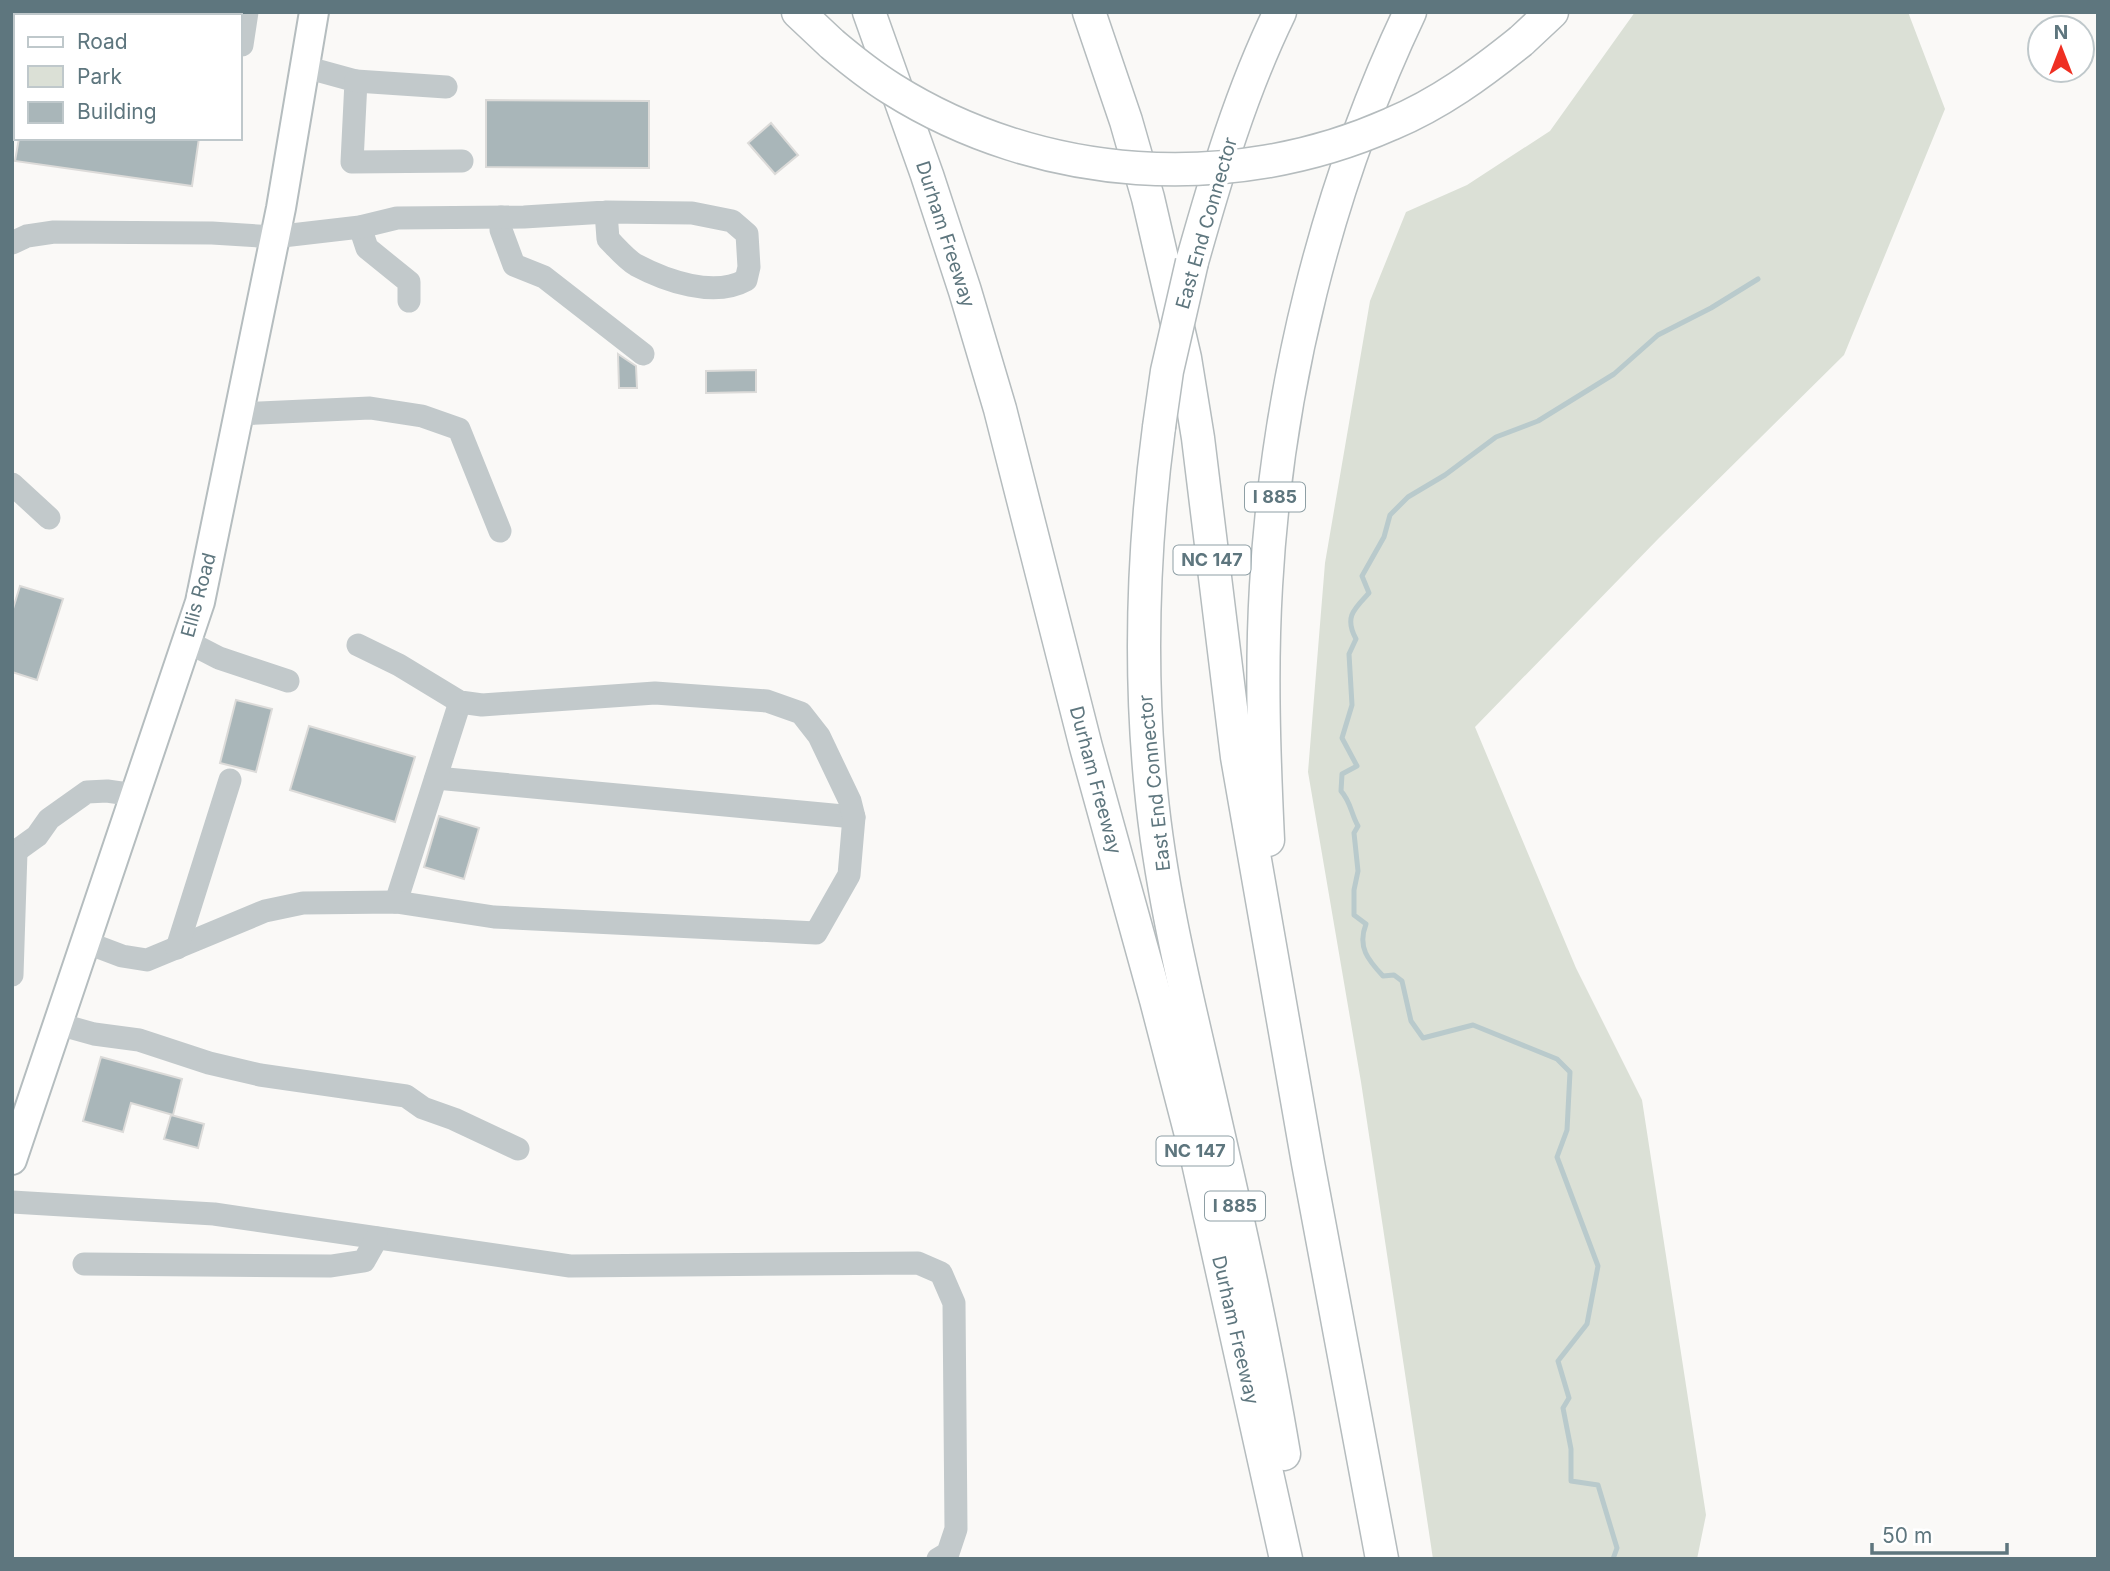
<svg xmlns="http://www.w3.org/2000/svg" width="2110" height="1571" font-family="Inter,sans-serif">
  <style>
    .green { fill: #dbe0d6 }
    .lines { fill: none; stroke-linecap: round; stroke-linejoin: round }
    .stream { stroke: #b9cacc; stroke-width: 5 }
    .building { fill: #a9b6b9; stroke: #dcdbd9; stroke-width: 2 }
    .major-casing { stroke: #b5bdbf; stroke-width: 32 }
    .highway-casing { stroke: #b5bcbe; stroke-width: 35 }
    .minor { stroke: #c2c9cb; stroke-width: 23 }
    .major { stroke: #fff; stroke-width: 28 }
    .highway { stroke: #fff; stroke-width: 32 }
    .highway-bridge-casing { stroke: #b5bcbe; stroke-width: 35; stroke-linecap: butt }
    .highway-bridge { stroke: #fff; stroke-width: 32 }
    .labels { text-anchor: middle; stroke-width: 7; stroke-linejoin: round; paint-order: stroke }
    .shield { fill: #fff; stroke: #8e9fa5; stroke-width: 2 }
    .shield-label { font-size: 18px; font-weight: bold; fill: #5e767e }
    .street-label { font-size: 19px; fill: #5e767e; stroke: #fff }
  </style>
  <rect width="100%" height="100%" fill="#faf9f7"/>
  <path class="green" d="M1635,12H1908L1945,109L1844,355L1659,538L1475,727L1576,968L1642,1100L1706,1515L1697,1559H1433L1361,1082L1308,772L1325,563L1370,301L1406,212L1467,185L1550,131Z"/>
  <g class="lines">
    <path class="stream" d="M1613,1559L1617,1548L1598,1485L1571,1481V1449L1563,1408L1569,1398L1558,1361L1587,1324L1598,1266L1557,1157L1567,1130L1570,1072L1557,1059L1473,1025L1423,1038L1411,1021L1402,981L1394,975L1383,976C1368,960 1357,947 1366,924L1354,915V890L1358,871L1354,833L1358,826C1351,814 1351,802 1341,791L1342,774L1357,766L1342,738L1352,705L1349,654L1356,639C1344,617 1354,609 1369,593L1362,576L1384,537L1390,515L1408,497L1445,475L1496,437L1538,421L1614,374L1658,335L1711,308L1758,279"/>
  </g>
  <g class="building">
    <path d="M486,100L649,101V168L486,167Z"/>
    <path d="M771,123L798,155L775,174L748,143Z"/>
    <path d="M19,138H199L192,186L15,161Z"/>
    <path d="M618,354L636,366L637,388H619Z"/>
    <path d="M756,370V392L706,393V371Z"/>
    <path d="M20,586L63,599L37,680L12,672V612Z"/>
    <path d="M236,700L272,709L256,772L220,763Z"/>
    <path d="M309,726L415,757L395,822L290,790Z"/>
    <path d="M439,816L479,828L464,879L424,867Z"/>
    <path d="M101,1057L182,1079L173,1115L131,1103L123,1132L83,1121Z"/>
    <path d="M171,1115L204,1124L198,1148L164,1139Z"/>
  </g>
  <g class="lines">
    <g class="major-casing">
      <path id="major" d="M12,1160L200,602L281,208L314,12"/>
    </g>
    <g class="highway-casing">
      <g id="highway">
        <path d="M798,12L832,44"/>
        <path d="M869,12L927,175L965,291L1000,409L1086,747L1156,1000L1197,1158L1286,1559"/>
        <path d="M1089,12L1126,121L1148,198L1185,358L1198,438L1237,757L1308,1163L1382,1559"/>
        <path d="M1521,41L1552,12"/>
        <path d="M1192,262C1216,177 1241,92 1280,12"/>
        <path d="M1159,427C1143,547 1139,669 1151,790C1161,894 1187,996 1210,1097C1237,1215 1264,1334 1284,1454"/>
        <path d="M1268,840C1264,755 1261,671 1266,586C1277,390 1326,189 1410,12"/>
      </g>
    </g>
    <g class="minor">
      <path d="M242,45L247,12"/>
      <path d="M305,67L356,81L352,162L462,161"/>
      <path d="M356,81L446,87"/>
      <path d="M501,217V230L514,265L544,277L643,354"/>
      <path d="M360,227L367,248L409,282V301"/>
      <path d="M12,243L27,236L54,232L212,233L274,237L360,227L397,218L524,217L606,212L692,213L732,221L747,234L749,267L746,280C714,298 666,281 636,265C626,259 616,247 608,239L606,212"/>
      <path d="M238,414L370,408L422,416L459,429L500,531"/>
      <path d="M12,484L49,518"/>
      <path d="M186,641L219,658L288,681"/>
      <path d="M436,778L854,817"/>
      <path d="M12,854L37,836L49,819L87,792L107,791L135,795"/>
      <path d="M396,902L460,702"/>
      <path d="M85,942L122,956L147,960L265,911L303,903L396,902L494,917L816,933L849,875L854,817L850,801L819,736L801,713L767,701L655,693L482,705L460,702L399,665L358,645"/>
      <path d="M177,948L230,780"/>
      <path d="M12,975L16,852"/>
      <path d="M58,1024L94,1034L139,1040L209,1063L260,1075L406,1096L423,1108L454,1119L518,1149"/>
      <path d="M12,1202L214,1214L570,1266L918,1263L941,1273L954,1303L956,1529L948,1553L938,1559"/>
      <path d="M84,1264L331,1266L364,1261L377,1238"/>
    </g>
    <use href="#major" class="major"/>
    <use href="#highway" class="highway"/>
    <g class="highway-bridge-casing">
      <g id="highway-bridge">
        <path d="M832,44C851,60 871,76 892,89C1040,182 1231,195 1391,124C1439,104 1480,74 1521,41"/>
        <path d="M1159,427L1167,371L1192,262"/>
      </g>
    </g>
    <use href="#highway-bridge" class="highway-bridge"/>
  </g>
  <g class="labels">
    <g class="shield">
      <rect x="1245" y="482.5" width="60" height="29" rx="5"/>
      <rect x="1173.5" y="545.5" width="77" height="29" rx="5"/>
      <rect x="1156.5" y="1136.5" width="77" height="29" rx="5"/>
      <rect x="1205" y="1191.5" width="60" height="29" rx="5"/>
    </g>
    <g class="shield-label">
      <text x="1275" y="503">I 885</text>
      <text x="1212" y="566">NC 147</text>
      <text x="1195" y="1157">NC 147</text>
      <text x="1235" y="1212">I 885</text>
    </g>
    <g class="street-label">
      <text transform="translate(1206 223) rotate(-74)" y="7">East End Connector</text>
      <text transform="translate(946 234) rotate(72)" y="7">Durham Freeway</text>
      <text transform="translate(198 595) rotate(-75)" y="7">Ellis Road</text>
      <text transform="translate(1096 780) rotate(75)" y="7">Durham Freeway</text>
      <text transform="translate(1154 783) rotate(-96)" y="7">East End Connector</text>
      <text transform="translate(1236 1330) rotate(77)" y="7">Durham Freeway</text>
    </g>
  </g>
  <rect width="2110" height="1571" fill="none" stroke="#5e767e" stroke-width="28"/>
  <rect x="14" y="14" width="228" height="126" fill="#ffffff" stroke="#bfc8cb" stroke-width="2"/>
  <rect x="28" y="37" width="35" height="10" fill="#ffffff" stroke="#bfc8cb" stroke-width="2"/>
  <text x="77" y="49" font-size="21" fill="#5e767e">Road</text>
  <rect x="28" y="66" width="35" height="21" fill="#dbe0d6" stroke="#bfc8cb" stroke-width="2"/>
  <text x="77" y="84" font-size="21" fill="#5e767e">Park</text>
  <rect x="28" y="102" width="35" height="21" fill="#a9b6b9" stroke="#bfc8cb" stroke-width="2"/>
  <text x="77" y="119" font-size="21" fill="#5e767e">Building</text>
  <g transform="translate(2061 49)"><circle r="33" fill="#ffffff" stroke="#bfc8cb" stroke-width="2"/>
  <path d="M0-5L12 26L0 18L-12 26Z" fill="#ef2f22"/>
  <text y="-10" font-size="19" font-weight="bold" text-anchor="middle" fill="#5e767e">N</text>
  </g>
  <path d="M1872 1543v10h135v-10" fill="none" stroke="#5e767e" stroke-width="3.5"/>
  <text x="1882" y="1543" font-size="21" fill="#5e767e" stroke="#ffffff" stroke-width="5" paint-order="stroke">50 m</text>
</svg>
